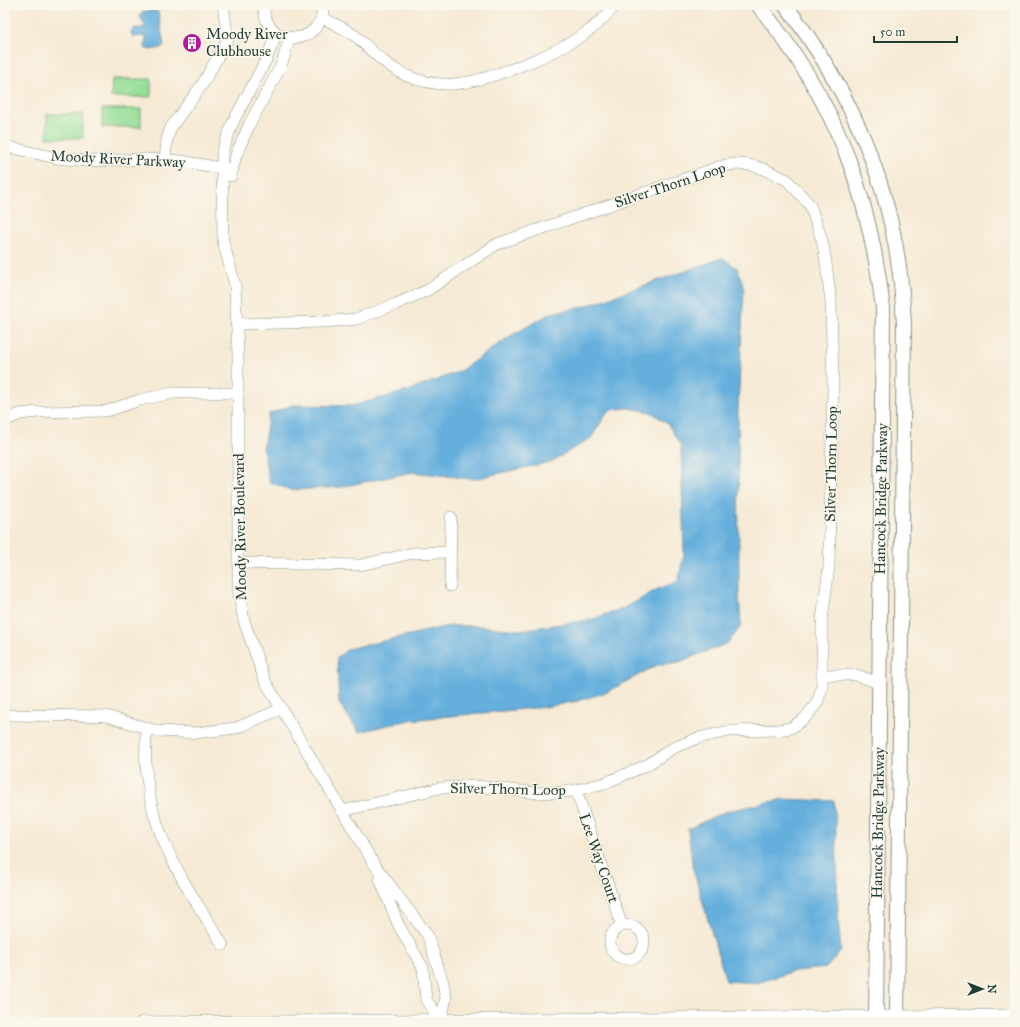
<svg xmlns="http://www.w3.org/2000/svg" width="1020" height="1027" font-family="'IM FELL Great Primer',serif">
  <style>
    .green { fill: #95de98; stroke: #5a8e66 }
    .water { fill: #65afdd; stroke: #427688 }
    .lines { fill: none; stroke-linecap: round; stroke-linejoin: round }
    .minor-casing { stroke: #8a9484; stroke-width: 12 }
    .major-casing { stroke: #8a9484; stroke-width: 16 }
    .minor { stroke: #fff; stroke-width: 11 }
    .major { stroke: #fff; stroke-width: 14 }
    .labels { text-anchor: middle; stroke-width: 3; stroke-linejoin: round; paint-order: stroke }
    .poi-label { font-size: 15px; fill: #1f3d34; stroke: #fbf7ec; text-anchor: start }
    .street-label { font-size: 15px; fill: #1f3d34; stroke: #fbf7ec }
  </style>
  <rect width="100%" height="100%" fill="#fbf7ec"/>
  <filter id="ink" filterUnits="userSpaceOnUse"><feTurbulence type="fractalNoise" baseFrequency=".025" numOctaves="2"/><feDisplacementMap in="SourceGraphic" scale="8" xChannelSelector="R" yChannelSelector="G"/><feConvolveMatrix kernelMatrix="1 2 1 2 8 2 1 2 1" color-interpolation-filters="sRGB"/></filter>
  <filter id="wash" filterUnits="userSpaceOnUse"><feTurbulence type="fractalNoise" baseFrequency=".012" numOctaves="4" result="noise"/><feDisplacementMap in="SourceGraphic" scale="16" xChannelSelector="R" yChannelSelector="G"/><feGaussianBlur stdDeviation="0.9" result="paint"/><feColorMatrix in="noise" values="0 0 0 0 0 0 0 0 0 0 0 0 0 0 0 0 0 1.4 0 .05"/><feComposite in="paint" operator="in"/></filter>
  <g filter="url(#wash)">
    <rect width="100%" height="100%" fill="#f6ead5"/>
    <g class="green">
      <path d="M112,79H151V97H111Z"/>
      <rect x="102" y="109" width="39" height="18"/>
      <rect x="47" y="114" width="36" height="24"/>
    </g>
    <g class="water">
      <path d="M155,10L158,12L164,45L161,48L149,50L145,48L146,38L142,36L133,37L131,32L135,28H142L145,25L140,17L142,12Z"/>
      <path d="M722,258L737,268L744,288L738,407L739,595L741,626L728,643L679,662L657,665L607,692L578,701L545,707L409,720L359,732L339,703L337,658L348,649L449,626H478L519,630L590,620L627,607L656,590L678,581L684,555L681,446L668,424L651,412L627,408L609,410L591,438L551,462L473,479L413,472L341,487L291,490L269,482L263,447L269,414L293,405L351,406L408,391L460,371L509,337L551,313L583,307Z"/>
      <path d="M783,799L834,801C839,851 835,901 841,951L826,968L794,971L757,983L726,981L693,869L688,829L724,812Z"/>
    </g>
  </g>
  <g filter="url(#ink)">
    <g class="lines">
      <g class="minor-casing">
        <g id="minor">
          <path d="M264,5C262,48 324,49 323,5"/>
          <path d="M322,18C335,24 351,31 361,41C376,55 388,67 407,76C422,82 438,85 454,84C490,81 558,53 587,32C598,25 607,14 616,5"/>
          <path d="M277,33L266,60L233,122L222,152L223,241L235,285L238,353V589L244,621L265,681L374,864L428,936L443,983L446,998L441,1019"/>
          <path d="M5,146L56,158L87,161L147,159L181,161L232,170"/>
          <path d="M165,160L167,139L171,127L202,85L228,39L223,5"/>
          <path d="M231,176L236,155L250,123L281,66L290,38"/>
          <path d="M236,324L324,322L356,319L396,304L428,290L497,244L722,166L736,164L750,165L764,169L787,180L810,205L822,240L825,256L831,301L833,386L829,567L822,620V687L817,703L805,718L791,728L777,730L729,731L698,738L673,748L647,765L605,783L576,790L566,792L538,793L476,786L440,788L342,811"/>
          <path d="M5,421L20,414L38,412L107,411L140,400L173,393H238"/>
          <path d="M238,563L361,565L413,553L450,552"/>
          <path d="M450,586L451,517"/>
          <path d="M822,675H856L879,683"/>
          <path d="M5,715L106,716L157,731L196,733L236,728L281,709"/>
          <path d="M147,728C137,817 178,873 223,945"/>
          <path d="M576,790L622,926"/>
          <path d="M380,879L398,924L423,968L426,1000L442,1022"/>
          <circle cx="627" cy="942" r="17"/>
          <path d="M142,1022L1015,1015"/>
        </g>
      </g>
      <g class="major-casing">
        <g id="major">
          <path d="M758,5C834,98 869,190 883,308L876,1022"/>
          <path d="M785,5C844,81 886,171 899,267C902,287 903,306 904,325L897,1022"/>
        </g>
      </g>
      <use href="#minor" class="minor"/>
      <use href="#major" class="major"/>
    </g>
  </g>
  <defs>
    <g id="building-disc" transform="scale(1)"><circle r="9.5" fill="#b5179e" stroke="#fbf7ec"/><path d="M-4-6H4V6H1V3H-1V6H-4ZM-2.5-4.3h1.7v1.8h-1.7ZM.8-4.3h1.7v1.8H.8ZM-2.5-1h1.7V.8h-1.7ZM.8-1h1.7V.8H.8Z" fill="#fff"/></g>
  </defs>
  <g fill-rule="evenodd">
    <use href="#building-disc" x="192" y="43"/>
  </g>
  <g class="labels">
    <g class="poi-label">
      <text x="206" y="39">Moody River<tspan x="206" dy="17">Clubhouse</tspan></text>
    </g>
    <g class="street-label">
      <text transform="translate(118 159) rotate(3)" y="5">Moody River Parkway</text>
      <text transform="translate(670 185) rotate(-18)" y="5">Silver Thorn Loop</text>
      <text transform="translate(831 464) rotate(-89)" y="5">Silver Thorn Loop</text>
      <text transform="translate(881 499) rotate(-89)" y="5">Hancock Bridge Parkway</text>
      <text transform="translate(240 527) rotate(-91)" y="5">Moody River Boulevard</text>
      <text transform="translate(508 789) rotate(1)" y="5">Silver Thorn Loop</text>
      <text transform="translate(878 823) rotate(-89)" y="5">Hancock Bridge Parkway</text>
      <text transform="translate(599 858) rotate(71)" y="5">Lee Way Court</text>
    </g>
  </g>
  <rect width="1020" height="1027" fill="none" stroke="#fbf7ec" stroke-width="20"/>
  <g transform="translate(982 989) rotate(90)" stroke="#fbf7ec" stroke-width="3" paint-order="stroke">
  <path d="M0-3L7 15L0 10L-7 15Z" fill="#1f3d34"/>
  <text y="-6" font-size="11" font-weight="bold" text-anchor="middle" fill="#1f3d34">N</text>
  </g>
  <path d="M874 36v6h83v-6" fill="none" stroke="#1f3d34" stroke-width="2"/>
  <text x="880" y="36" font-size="12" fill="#1f3d34" stroke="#fbf7ec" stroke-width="3" paint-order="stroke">50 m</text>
</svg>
